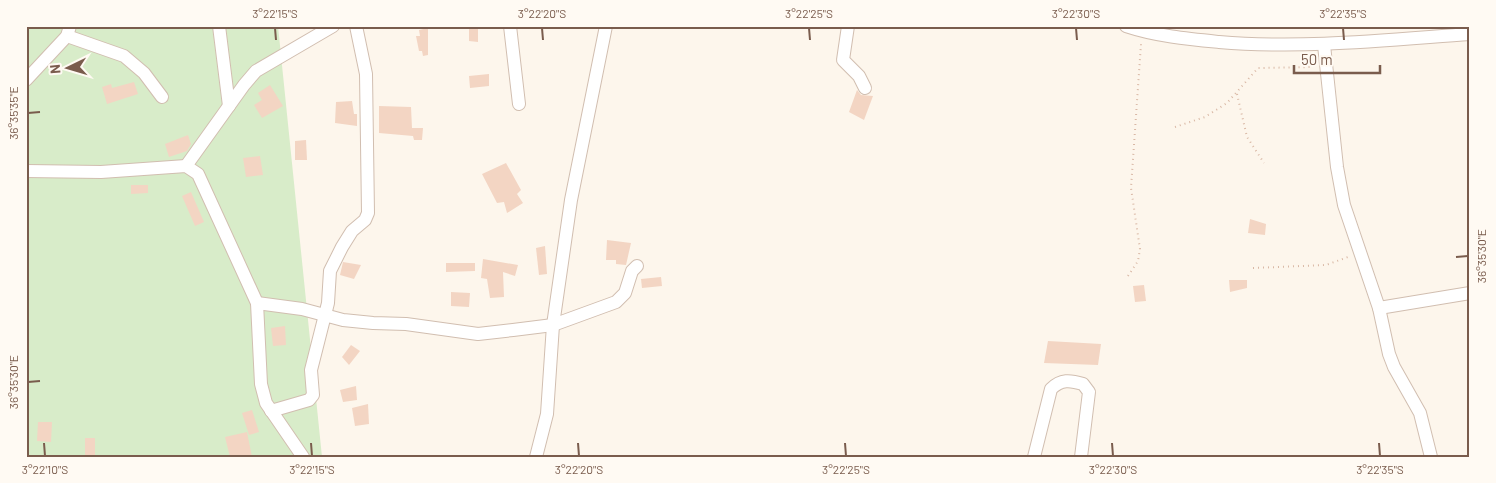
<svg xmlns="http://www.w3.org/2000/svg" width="1496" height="483" font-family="Barlow,sans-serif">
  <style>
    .green { fill: #d8ecc9 }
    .building { fill: #f3d5c3 }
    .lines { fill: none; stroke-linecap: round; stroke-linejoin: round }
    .minor-casing { stroke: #d1beb0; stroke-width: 14 }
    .path { stroke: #d9b8a5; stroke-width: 2; stroke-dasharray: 1 4; stroke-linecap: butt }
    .minor { stroke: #fff; stroke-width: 12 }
    .ticks { fill: none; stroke: #7a5c4d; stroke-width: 2 }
    .neatline { fill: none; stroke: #7a5c4d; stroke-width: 2 }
    .ticks-label { font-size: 12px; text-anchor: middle; fill: #7a5c4d }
  </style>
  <rect width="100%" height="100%" fill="#fdf6ec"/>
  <path class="green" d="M26,26H278L322,457H26Z"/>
  <g class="building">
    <path d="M469,26H478V42L469,41Z"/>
    <path d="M428,28V55L423,56L422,51H419L416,36H420L419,30Z"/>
    <path d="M489,74V86L470,88L469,76Z"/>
    <path d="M134,82L138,94L107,104L102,87L111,84L112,88Z"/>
    <path d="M270,85L283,106L262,118L254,105L262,100L258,93Z"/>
    <path d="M857,90L861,95L873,96L864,120L849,112Z"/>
    <path d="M352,101L354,114H357V126L335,123L336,102Z"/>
    <path d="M379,106L411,107L412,128H423L422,140H414L413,136L379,133Z"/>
    <path d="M188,135L191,144L187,151L169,157L165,144Z"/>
    <path d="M306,140L307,160H295V141Z"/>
    <path d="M260,156L263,175L246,177L243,158Z"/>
    <path d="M506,163L521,190L517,194L523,203L507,213L504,202L497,203L482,174Z"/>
    <path d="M131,185H148V193L131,194Z"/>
    <path d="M191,192L204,222L195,226L182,196Z"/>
    <path d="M1250,219L1266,224L1265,235L1248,233Z"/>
    <path d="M607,240L631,243L626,265L616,264V260H606Z"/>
    <path d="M545,246L547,274L539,275L536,248Z"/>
    <path d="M483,259L518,265L515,276L503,272L504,297L490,298L487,279L481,278Z"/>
    <path d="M343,262L361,265L354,279L340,275Z"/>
    <path d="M446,263H475V271L446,272Z"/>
    <path d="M661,277L662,286L642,288L641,279Z"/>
    <path d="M1229,280H1247V288L1230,292Z"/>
    <path d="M1144,285L1146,301L1135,302L1133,286Z"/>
    <path d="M451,292L470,293L469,307L451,306Z"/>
    <path d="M285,326L286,345L273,346L271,328Z"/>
    <path d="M1048,341L1101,344L1098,365L1044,363Z"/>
    <path d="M351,345L360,351L349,365L342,357Z"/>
    <path d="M356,386L357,400L343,402L340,390Z"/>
    <path d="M368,404L369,424L355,426L352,408Z"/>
    <path d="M252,410L259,432L249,435L242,413Z"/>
    <path d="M38,422H52L51,442L37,441Z"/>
    <path d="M247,432L252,457H230L225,437Z"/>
    <rect x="85" y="438" width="10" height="17"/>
  </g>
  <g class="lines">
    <g class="minor-casing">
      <g id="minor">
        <path d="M219,26L229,106"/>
        <path d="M510,26L519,104"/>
        <path d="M848,26L843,60L859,76L865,88"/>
        <path d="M1126,26C1156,36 1188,39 1219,42C1303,49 1386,40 1470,34"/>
        <path d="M67,36L124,56L144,73L162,97"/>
        <path d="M1324,45L1337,167L1344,205L1379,308L1389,354L1394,367L1420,413L1431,457"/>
        <path d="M26,80L67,36L70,26"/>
        <path d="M186,166L244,85L256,71L333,26"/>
        <path d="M26,171L101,172L186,166L198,174L257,303L261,384L266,403L303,457"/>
        <path d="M257,303L302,309L343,320L373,323L406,324L478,334L513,330L553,325L616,302L625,293L632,271L637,266"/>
        <path d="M1379,308L1470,293"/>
        <path d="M271,411L309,400L313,395L311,370L328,303L330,271L342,247L352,231L365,220L368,213L366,74L356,26"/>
        <path d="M536,457L547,414L553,325L571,200L606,26"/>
        <path d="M1034,457L1051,389C1061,379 1070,380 1083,384L1089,392L1081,457"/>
      </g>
    </g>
    <g class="path">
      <path d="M1237,94L1247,137L1264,163"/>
      <path d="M1175,127L1205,117L1227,103L1258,68L1313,67"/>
      <path d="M1253,268L1326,265L1348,257"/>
      <path d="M1128,276L1138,261L1140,249L1131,188L1141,44"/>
    </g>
    <use href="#minor" class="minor"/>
  </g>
  <path class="ticks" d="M275,28L276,40M542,28L543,40M809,28L810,40M1076,28L1077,40M1343,28L1344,40M28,113L40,112M1456,257L1468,256M28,382L40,381M44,443L45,456M311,443L312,456M578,443L579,456M845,443L846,456M1112,443L1113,456M1379,443L1380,456"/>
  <rect width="1496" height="483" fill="none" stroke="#fffaf3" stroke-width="55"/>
  <g transform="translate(68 68) rotate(265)" stroke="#fffaf3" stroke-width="4" paint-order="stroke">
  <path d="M0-4L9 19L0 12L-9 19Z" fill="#7a5c4d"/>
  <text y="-8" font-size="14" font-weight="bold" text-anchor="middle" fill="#7a5c4d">N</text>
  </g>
  <path d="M1294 65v8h86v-8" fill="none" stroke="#7a5c4d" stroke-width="2.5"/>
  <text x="1301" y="65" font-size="15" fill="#7a5c4d" stroke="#fffaf3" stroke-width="4" paint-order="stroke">50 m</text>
  <rect x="28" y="28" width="1440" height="428" class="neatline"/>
  <g class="ticks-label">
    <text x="275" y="18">3°22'15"S</text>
    <text x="542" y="18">3°22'20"S</text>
    <text x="809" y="18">3°22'25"S</text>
    <text x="1076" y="18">3°22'30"S</text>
    <text x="1343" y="18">3°22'35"S</text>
    <text transform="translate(14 113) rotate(-90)" y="4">36°35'35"E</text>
    <text transform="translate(1482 256) rotate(-90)" y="4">36°35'30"E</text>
    <text transform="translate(14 382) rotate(-90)" y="4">36°35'30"E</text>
    <text x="45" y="474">3°22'10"S</text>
    <text x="312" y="474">3°22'15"S</text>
    <text x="579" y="474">3°22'20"S</text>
    <text x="846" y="474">3°22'25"S</text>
    <text x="1113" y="474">3°22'30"S</text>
    <text x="1380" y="474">3°22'35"S</text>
  </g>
</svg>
